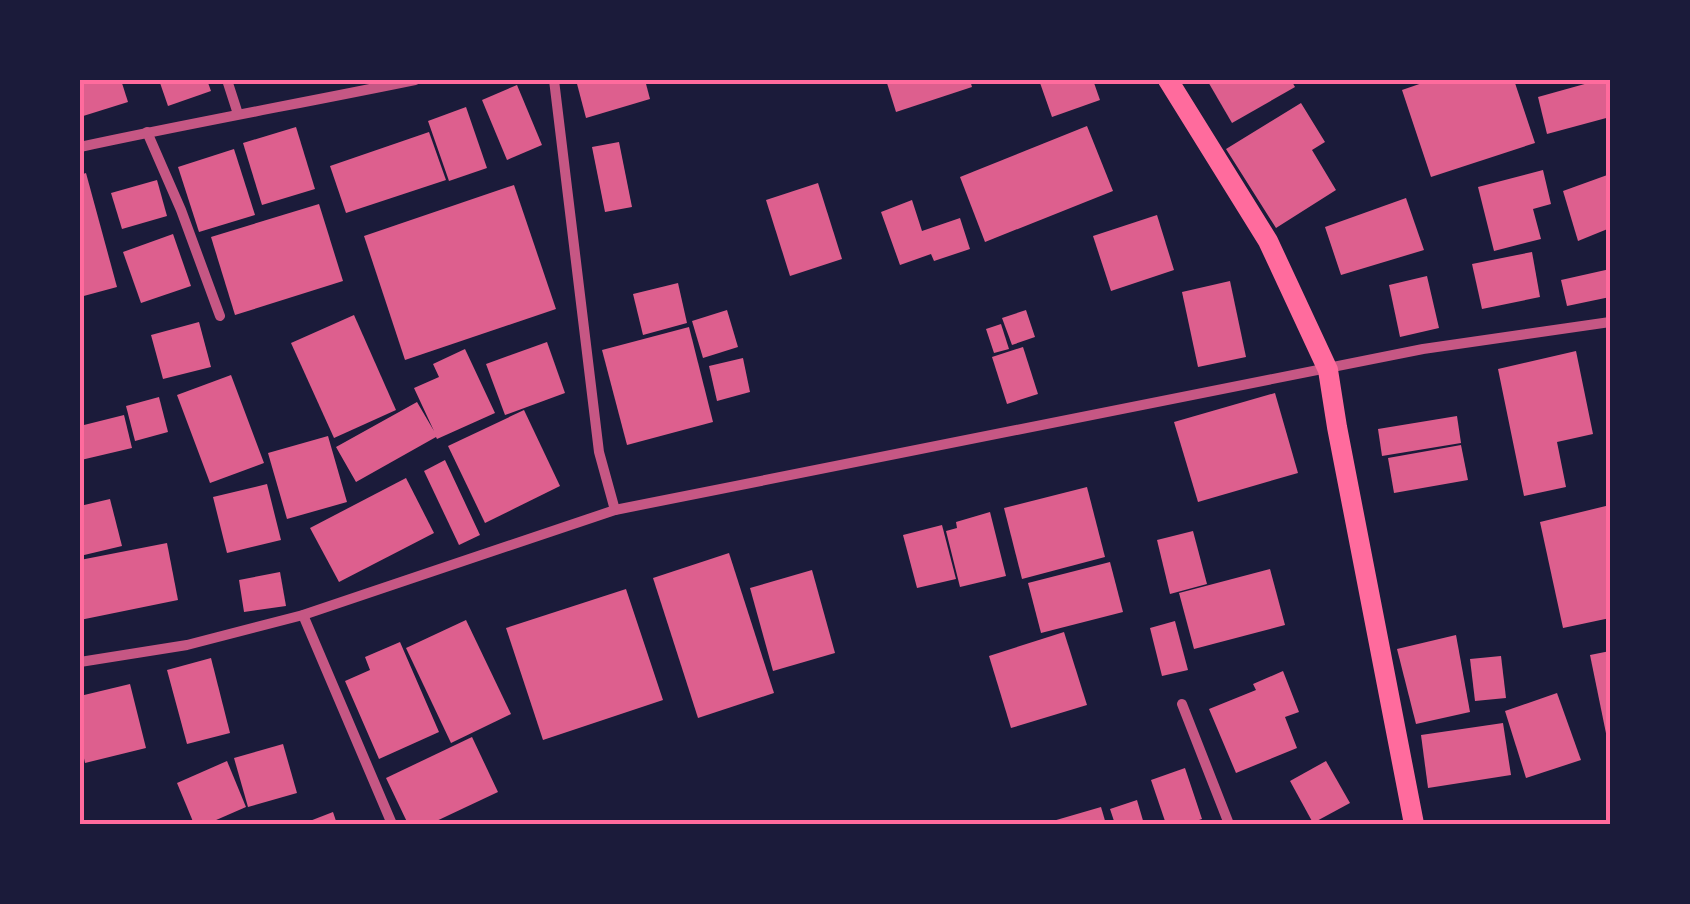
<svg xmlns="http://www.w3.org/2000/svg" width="1690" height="904" font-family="Barlow,sans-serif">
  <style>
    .building { fill: #dd5f8e }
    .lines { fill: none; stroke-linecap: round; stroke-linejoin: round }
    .minor { stroke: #c65784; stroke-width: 10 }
    .secondary { stroke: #ff6b9d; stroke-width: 20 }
    .neatline { fill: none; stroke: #ff6b9d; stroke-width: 4 }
  </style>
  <rect width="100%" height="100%" fill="#1b1b3a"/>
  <g class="building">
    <path d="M80,80H121L128,102L80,117Z"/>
    <path d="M159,80H207L211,91L168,106Z"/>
    <path d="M576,80H645L650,99L586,118Z"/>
    <path d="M886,80H970L972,87L896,112Z"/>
    <path d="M1039,80H1093L1100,100L1052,117Z"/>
    <path d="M1207,80H1291L1295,87L1232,123Z"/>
    <path d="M1431,80H1514L1535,143L1431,177L1402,90Z"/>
    <path d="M1599,80H1610V117L1547,134L1538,97Z"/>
    <path d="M517,85L542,145L507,160L482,100Z"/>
    <path d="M1301,103L1325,142L1312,150L1336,190L1276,228L1226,149Z"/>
    <path d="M466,107L487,168L449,181L428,121Z"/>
    <path d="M1087,126L1113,191L985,242L960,177Z"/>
    <path d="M296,127L315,189L262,205L243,143Z"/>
    <path d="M429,132L446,180L346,213L330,166Z"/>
    <path d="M619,142L632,207L605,212L592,147Z"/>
    <path d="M234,149L255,215L199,232L178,167Z"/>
    <path d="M1543,170L1551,204L1533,209L1541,239L1494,251L1478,187Z"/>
    <path d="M86,173L117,287L80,297V175Z"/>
    <path d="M1610,174V228L1578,241L1563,191Z"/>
    <path d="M157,180L167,216L122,229L111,193Z"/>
    <path d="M818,183L842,259L790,276L766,200Z"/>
    <path d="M514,185L556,309L405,360L364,236Z"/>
    <path d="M1406,198L1424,250L1341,275L1325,227Z"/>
    <path d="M912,200L922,231L960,218L970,249L934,261L931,254L900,265L881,212Z"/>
    <path d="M319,204L343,281L235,315L211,237Z"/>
    <path d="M1157,215L1174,270L1111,291L1093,236Z"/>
    <path d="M173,234L191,286L141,303L123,252Z"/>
    <path d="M1532,252L1540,297L1482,309L1472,264Z"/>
    <path d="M1610,269V297L1567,306L1561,280Z"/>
    <path d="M1427,276L1439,328L1400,337L1389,285Z"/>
    <path d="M1230,281L1246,357L1198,367L1182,292Z"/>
    <path d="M678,283L687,323L643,335L633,294Z"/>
    <path d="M727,310L738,347L703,358L692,321Z"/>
    <path d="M1026,310L1035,337L1012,345L1002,318Z"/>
    <path d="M354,315L396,410L334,438L291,343Z"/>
    <path d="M199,322L211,367L163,379L151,335Z"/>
    <path d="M1001,324L1009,349L994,353L986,329Z"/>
    <path d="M689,327L713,422L627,445L602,350Z"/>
    <path d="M547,342L565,393L505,415L486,364Z"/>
    <path d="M1023,347L1038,394L1007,404L992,357Z"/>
    <path d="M465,349L495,413L437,439L436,437L356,482L336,447L417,402L434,431L414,388L439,377L433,364Z"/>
    <path d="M1576,351L1593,434L1557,442L1566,487L1524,496L1498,369Z"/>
    <path d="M743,358L750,392L717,401L709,366Z"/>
    <path d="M231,375L264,463L210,483L177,395Z"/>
    <path d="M1275,393L1298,473L1198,502L1174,422Z"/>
    <path d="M159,397L168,432L135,441L126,406Z"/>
    <path d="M524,410L560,486L485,523L448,446Z"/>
    <path d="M124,415L132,448L81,460L80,426Z"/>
    <path d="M1457,416L1461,443L1382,456L1378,429Z"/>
    <path d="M328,436L347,502L287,519L268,453Z"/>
    <path d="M1461,445L1468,480L1394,493L1388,458Z"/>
    <path d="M445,460L480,535L459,545L424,471Z"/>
    <path d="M406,478L434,533L339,582L310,528Z"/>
    <path d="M267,484L281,540L227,553L213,497Z"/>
    <path d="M1087,487L1105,557L1022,579L1004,508Z"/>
    <path d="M110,499L122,546L80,556V506Z"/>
    <path d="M1610,505V618L1563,628L1540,522Z"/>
    <path d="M990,512L1006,576L960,587L946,531L957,528L956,522Z"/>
    <path d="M942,525L956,579L917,588L903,535Z"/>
    <path d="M1193,531L1207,584L1170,594L1157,540Z"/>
    <path d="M167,543L178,600L80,620V560Z"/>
    <path d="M729,553L774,693L698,718L653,578Z"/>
    <path d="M1110,562L1123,612L1041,633L1028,583Z"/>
    <path d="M1270,569L1285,625L1194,649L1179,593Z"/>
    <path d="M812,570L835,653L773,671L750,588Z"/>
    <path d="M280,572L286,606L244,612L239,580Z"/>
    <path d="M626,589L663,700L543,740L506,628Z"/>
    <path d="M466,620L511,714L451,743L406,648Z"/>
    <path d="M1175,621L1188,670L1162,676L1150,628Z"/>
    <path d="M1064,632L1087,705L1011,728L989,656Z"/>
    <path d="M1456,635L1470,712L1416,724L1397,649Z"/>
    <path d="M400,642L439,732L379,759L345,681L370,670L365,657Z"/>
    <path d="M1610,651V743H1608L1590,655Z"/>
    <path d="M1501,656L1506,698L1475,701L1470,659Z"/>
    <path d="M211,658L230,733L187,744L167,670Z"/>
    <path d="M1283,671L1299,712L1285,717L1297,748L1236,773L1209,709L1256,690L1253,684Z"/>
    <path d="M130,684L146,748L85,763L80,740V696Z"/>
    <path d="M1557,693L1581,760L1526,778L1505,711Z"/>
    <path d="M1503,723L1511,775L1428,788L1421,735Z"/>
    <path d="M472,737L498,792L430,824H408L386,778Z"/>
    <path d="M283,744L297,793L248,807L234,758Z"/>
    <path d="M227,761L246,807L207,824H194L177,783Z"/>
    <path d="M1326,761L1350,803L1313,823L1290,781Z"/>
    <path d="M1185,768L1202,819L1187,824H1166L1151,780Z"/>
    <path d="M1137,800L1144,824H1115L1110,809Z"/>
    <path d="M1101,807L1106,824H1046V823Z"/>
    <path d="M333,812L337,824H302Z"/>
  </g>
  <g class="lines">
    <g class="minor">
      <path d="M227,80L238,114"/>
      <path d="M554,80L599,452L615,510"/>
      <path d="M147,132L181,210L220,316"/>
      <path d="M80,147C191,123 303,103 415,80"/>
      <path d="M303,615L392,824"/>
      <path d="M80,662L187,645L303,615L615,510L1423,349L1610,322"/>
      <path d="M1182,704L1229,824"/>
    </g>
    <path class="secondary" d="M1168,80L1268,241L1328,370L1337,427L1414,824"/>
  </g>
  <rect width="1690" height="904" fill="none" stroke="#1b1b3a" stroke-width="165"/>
  <rect x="82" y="82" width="1526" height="740" class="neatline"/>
</svg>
